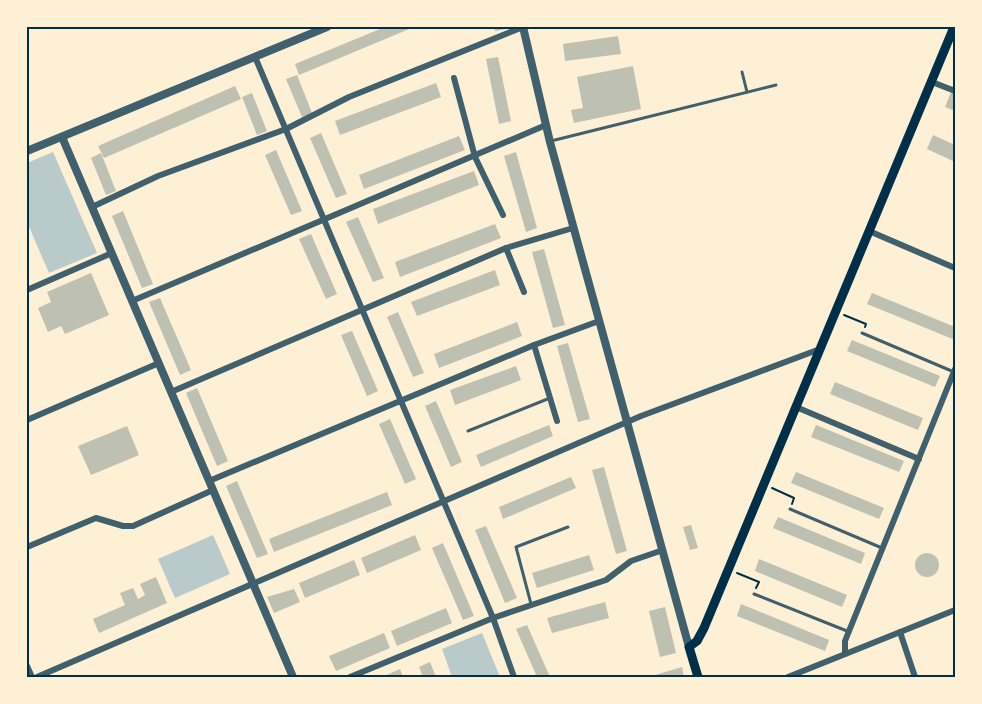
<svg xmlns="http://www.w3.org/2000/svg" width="982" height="704" font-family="Overpass,sans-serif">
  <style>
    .green { fill: #b9caca }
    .building { fill: #bec0b2 }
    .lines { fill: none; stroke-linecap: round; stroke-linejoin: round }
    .path { stroke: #003049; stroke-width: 2 }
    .service { stroke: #3f606c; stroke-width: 3 }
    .minor { stroke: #3f606c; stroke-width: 6 }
    .tertiary { stroke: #3f606c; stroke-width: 8 }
    .secondary { stroke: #003049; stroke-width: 9 }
    .neatline { fill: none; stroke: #003049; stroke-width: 2 }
  </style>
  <rect width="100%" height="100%" fill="#fdf0d5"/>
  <g class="green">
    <path d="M53,152L97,253L49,273L27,222V163Z"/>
    <path d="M213,535L230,574L175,598L158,559Z"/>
    <path d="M482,633L500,677H452L442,649Z"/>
  </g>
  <g class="building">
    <path d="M385,27H414L299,75L295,64Z"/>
    <path d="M494,27H506V29L495,31Z"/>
    <path d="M618,36L621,54L565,61L563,44Z"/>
    <path d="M498,57L511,121L499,124L486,59Z"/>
    <path d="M633,66L641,109L574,123L571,110L583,108L577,77Z"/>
    <path d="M297,75L312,113L302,117L286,79Z"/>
    <path d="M436,83L441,97L340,135L335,121Z"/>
    <path d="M235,86L241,99L104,158L98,146Z"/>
    <path d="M951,92L955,94V111L945,107Z"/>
    <path d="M252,93L267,131L257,135L242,97Z"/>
    <path d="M321,133L347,194L336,198L310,138Z"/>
    <path d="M933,135L955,145V162L927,149Z"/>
    <path d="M459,136L465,150L364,189L359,175Z"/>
    <path d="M276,150L302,211L291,215L265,155Z"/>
    <path d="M516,152L537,228L526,232L504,156Z"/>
    <path d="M101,153L116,191L106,195L91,158Z"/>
    <path d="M474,171L479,185L378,224L373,209Z"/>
    <path d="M123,211L153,284L142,288L112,216Z"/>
    <path d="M358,217L384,278L373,282L346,222Z"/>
    <path d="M495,224L501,238L400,277L395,262Z"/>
    <path d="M311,234L337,294L326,299L299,239Z"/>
    <path d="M544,249L565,325L553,328L532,252Z"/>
    <path d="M495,270L500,285L417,316L411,302Z"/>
    <path d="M91,273L109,315L65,334L61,326L48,332L38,308L51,302L47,292Z"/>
    <path d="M872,293L955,327V340L867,304Z"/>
    <path d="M160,298L191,370L180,375L149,302Z"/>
    <path d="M398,312L424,373L413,377L387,317Z"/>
    <path d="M517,322L522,336L439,368L434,354Z"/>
    <path d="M352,331L378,391L367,396L341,335Z"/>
    <path d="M852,340L940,376L935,387L847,351Z"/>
    <path d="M568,343L590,419L578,422L557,346Z"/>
    <path d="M516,366L521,380L455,405L450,390Z"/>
    <path d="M835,382L923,418L918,430L830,394Z"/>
    <path d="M197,388L228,461L217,466L186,393Z"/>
    <path d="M436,401L462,462L451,467L425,406Z"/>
    <path d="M390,419L416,479L405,484L379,424Z"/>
    <path d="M549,425L553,436L481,467L476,455Z"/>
    <path d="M816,425L904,461L899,472L811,437Z"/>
    <path d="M127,426L139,455L91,475L78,446Z"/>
    <path d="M604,467L627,551L616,554L592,470Z"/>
    <path d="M796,472L884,508L879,519L791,483Z"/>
    <path d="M571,477L576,488L503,519L499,507Z"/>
    <path d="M237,481L268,554L257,558L226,486Z"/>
    <path d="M387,492L392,505L274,552L269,539Z"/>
    <path d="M778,517L865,553L861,564L773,528Z"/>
    <path d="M691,525L698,548L690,550L683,527Z"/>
    <path d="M486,526L517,598L505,603L475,530Z"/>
    <path d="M415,535L421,550L367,573L361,558Z"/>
    <path d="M443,543L474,616L463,620L432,548Z"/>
    <circle cx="927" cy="565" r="12"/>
    <path d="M589,555L594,570L537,588L532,573Z"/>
    <path d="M759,559L847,595L842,607L755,571Z"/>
    <path d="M354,560L360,575L305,598L299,583Z"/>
    <path d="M156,577L167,603L99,633L93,619L125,605L120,593L133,588L138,599L145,595L140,584Z"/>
    <path d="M294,589L300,602L274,613L267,597Z"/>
    <path d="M605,602L609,618L552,633L547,618Z"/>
    <path d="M741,604L829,640L825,651L737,616Z"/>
    <path d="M665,607L676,653L660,657L649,611Z"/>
    <path d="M446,608L452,623L397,646L391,631Z"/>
    <path d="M527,625L550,677H537L516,629Z"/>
    <path d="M384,633L390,648L336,671L329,656Z"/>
    <path d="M430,662L436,677H423L419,667Z"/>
    <path d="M682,667L684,677H656L655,675Z"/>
    <path d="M400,669L403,677H382Z"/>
  </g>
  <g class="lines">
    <g class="path">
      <path d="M844,315L866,324L865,327"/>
      <path d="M772,488L794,498L792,504"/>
      <path d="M737,573L759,582L756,588"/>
    </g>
    <g class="service">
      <path d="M742,72L747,92"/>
      <path d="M551,141L776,85"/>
      <path d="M862,333L954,372"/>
      <path d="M468,431L550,398"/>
      <path d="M790,509L882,548"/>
      <path d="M754,594L847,631"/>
      <path d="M531,604L516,547L568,527"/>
    </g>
    <g class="minor">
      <path d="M255,57L493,618L514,677"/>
      <path d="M454,78L475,157L503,215"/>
      <path d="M932,82L955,91"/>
      <path d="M92,207L158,176L286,129L349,97L523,27"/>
      <path d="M869,231L955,268"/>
      <path d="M506,248L524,292"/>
      <path d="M27,290L112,253"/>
      <path d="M132,301L546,125"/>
      <path d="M534,345L557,421"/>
      <path d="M171,392L506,248L573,228"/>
      <path d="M796,407L919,459"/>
      <path d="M27,420L159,363"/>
      <path d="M209,481L534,345L599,321"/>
      <path d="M27,547L96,518L123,526H133L213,490"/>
      <path d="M900,632L915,677"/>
      <path d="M845,654V641L955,369"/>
      <path d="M27,666L32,677"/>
      <path d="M37,677L641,416L820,349"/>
      <path d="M350,677L493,618L606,580L631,561L663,550"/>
      <path d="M788,677L955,610"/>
    </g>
    <g class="tertiary">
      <path d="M523,27L550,142L689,647"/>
      <path d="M62,137L293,677"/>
      <path d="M27,151L327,27"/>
    </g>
    <path class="secondary" d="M698,677L689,647L697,641L704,628L954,27"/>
  </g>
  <rect width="982" height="704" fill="none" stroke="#fdf0d5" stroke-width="57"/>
  <rect x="28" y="28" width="926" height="648" class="neatline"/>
</svg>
